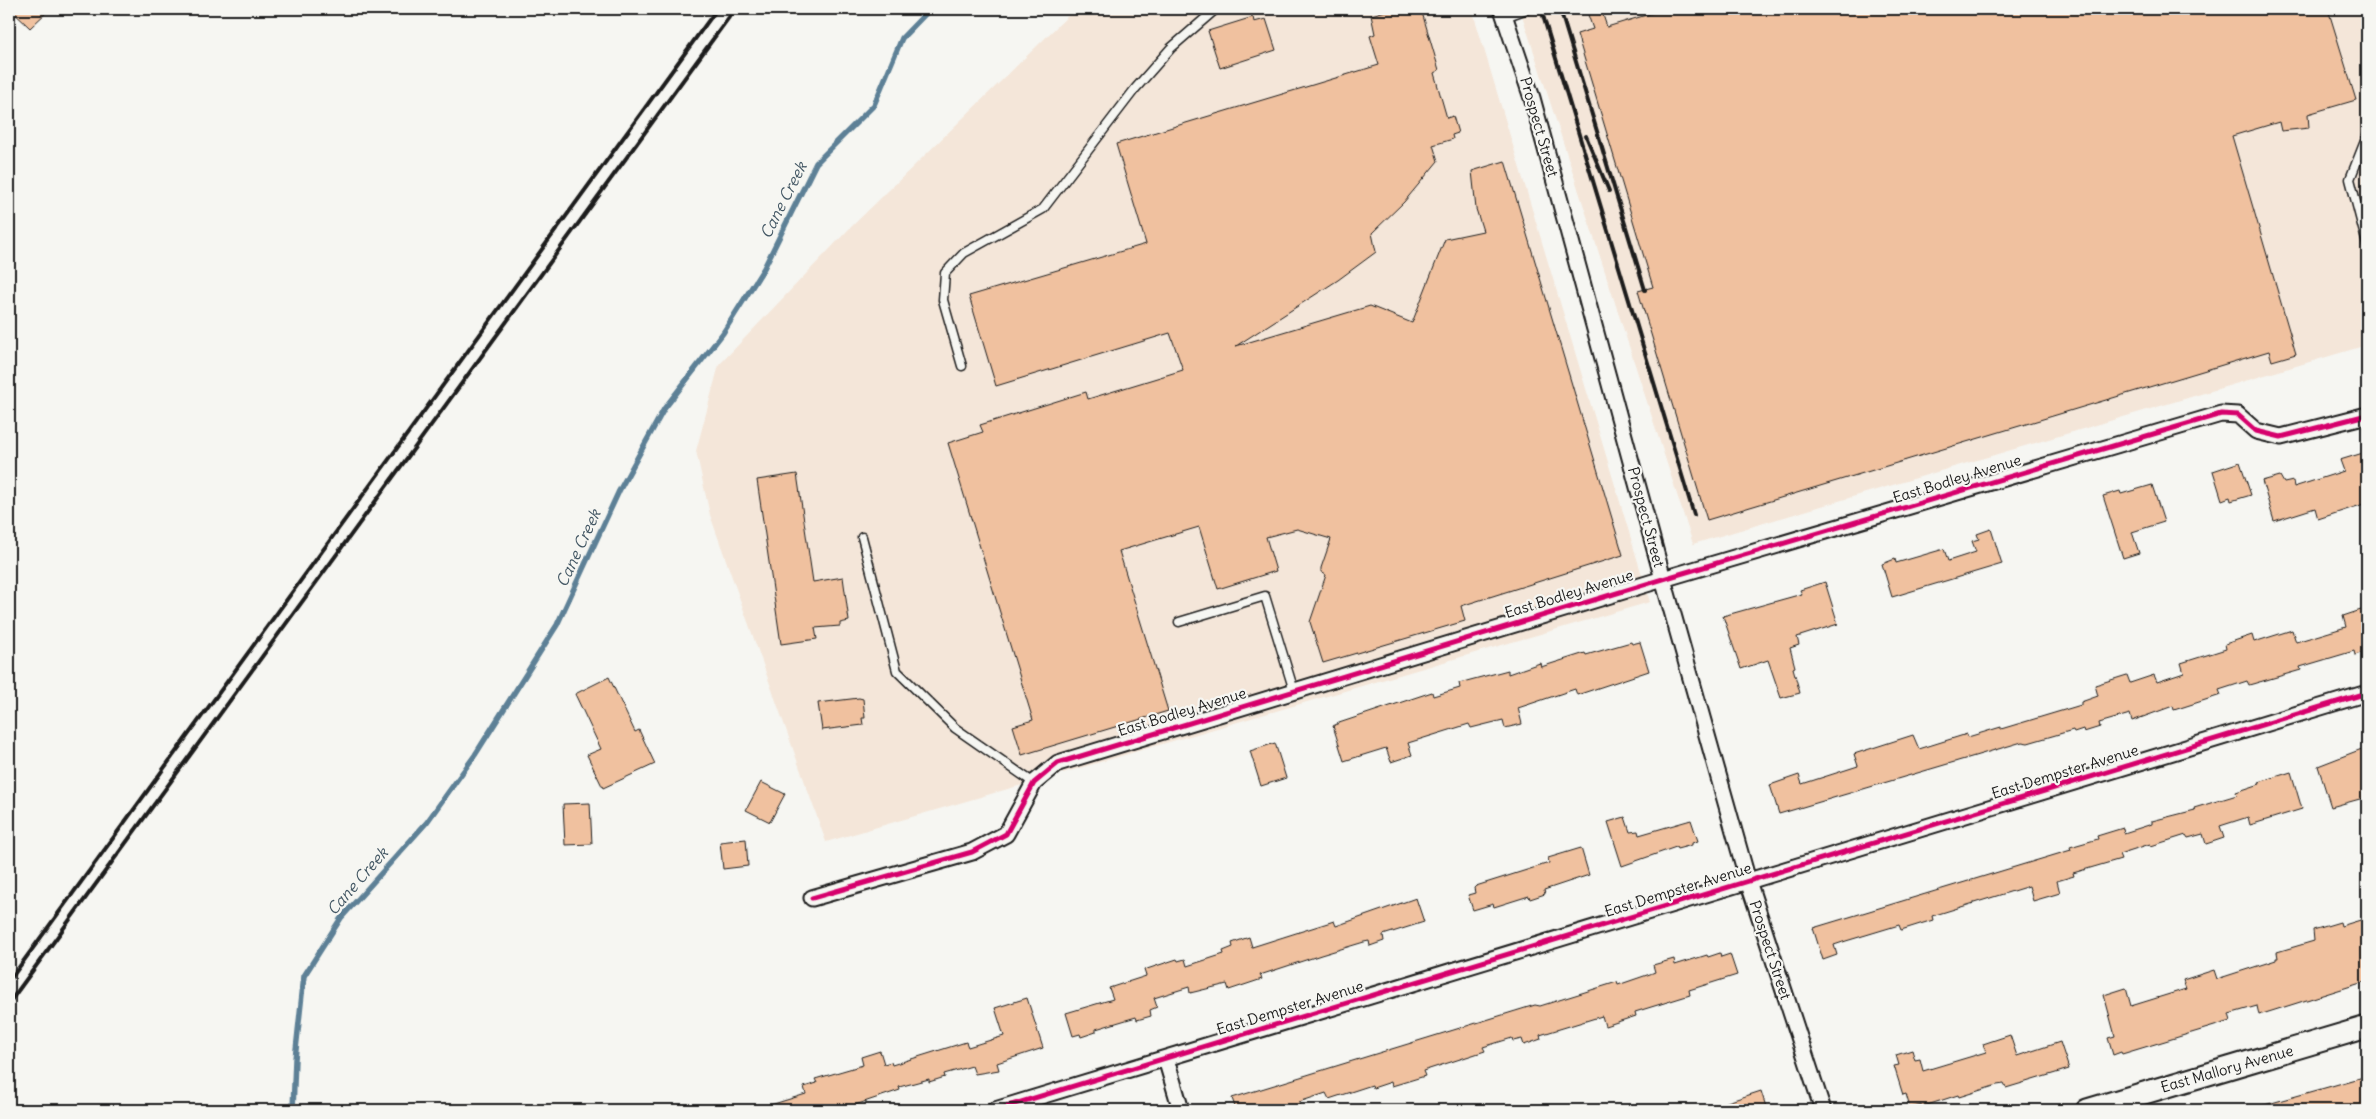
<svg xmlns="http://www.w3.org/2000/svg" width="2376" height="1119" font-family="Delius,sans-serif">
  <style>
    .built { fill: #f4e6d9 }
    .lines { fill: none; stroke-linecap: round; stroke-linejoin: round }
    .stream { stroke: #5d8096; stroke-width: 5.5 }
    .building { fill: #f0c19f; stroke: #1c1c1c }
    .lane-casing { stroke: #1c1c1c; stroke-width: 11 }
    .street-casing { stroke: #1c1c1c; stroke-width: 19 }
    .secondary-casing { stroke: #1c1c1c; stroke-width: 25 }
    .lane { stroke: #f6f6f2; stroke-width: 8 }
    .street { stroke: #f6f6f2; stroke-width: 15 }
    .secondary { stroke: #f6f6f2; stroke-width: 21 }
    .rail { stroke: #1c1c1c; stroke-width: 4 }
    .cycleway-casing { stroke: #f6f6f2; stroke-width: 8 }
    .cycleway { stroke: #d6006c; stroke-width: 5 }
    .labels { text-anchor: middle; stroke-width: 4.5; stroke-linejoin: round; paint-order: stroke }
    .street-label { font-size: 15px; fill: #1c1c1c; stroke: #f6f6f2 }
    .water-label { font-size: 16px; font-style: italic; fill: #425663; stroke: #f6f6f2 }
  </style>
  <rect width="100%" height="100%" fill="#f6f6f2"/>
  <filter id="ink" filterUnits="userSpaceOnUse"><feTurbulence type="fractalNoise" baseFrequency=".02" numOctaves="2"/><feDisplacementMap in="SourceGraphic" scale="10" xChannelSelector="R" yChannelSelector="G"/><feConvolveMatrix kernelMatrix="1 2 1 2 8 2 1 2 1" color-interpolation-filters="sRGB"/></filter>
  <g filter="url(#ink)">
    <g class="built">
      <path d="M1075,9H1472L1650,602L826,842L710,515L696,451L719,365L848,230Z"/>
      <path d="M1520,9H2367V345L1693,544Z"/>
    </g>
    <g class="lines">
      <path class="stream" d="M293,1110L295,1059L304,976L341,918L427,822L475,755L557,625L619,491L664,409L723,333L764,268L816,163L874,105L902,38L930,9"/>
    </g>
    <g class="building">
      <path d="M10,9H50L30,28Z"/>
      <path d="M1393,9H1421L1439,70L1434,73L1447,118L1453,116L1458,133L1452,135L1453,139L1433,145L1438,161L1404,202L1372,233L1376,252L1338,280L1236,346L1370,306L1412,323L1445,239L1483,231L1476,209L1472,171L1505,161L1623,555L1461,606L1465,621L1323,663L1310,622L1326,575L1321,572V568L1331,539L1297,529L1266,537L1276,571L1218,589L1199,527L1119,551L1168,711L1022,755L1013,726L1033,720L948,443L983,432L980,425L1086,392L1088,399L1183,370L1170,333L996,386L969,296L1146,244L1116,144L1379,65L1370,36L1375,34L1371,15Z"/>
      <path d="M1586,9H1601L1607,27L1666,9H2328L2356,100L2308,114L2309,128L2281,131L2279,122L2232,136L2296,354L2272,361L2269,351L1707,520L1638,291L1653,287L1577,34L1593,29Z"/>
      <path d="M1253,17L1254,22L1266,19L1276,50L1220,68L1208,31Z"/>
      <path d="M2363,453L2367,464V503L2318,519L2315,508L2274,521L2262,481L2280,476L2284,483L2293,481L2294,487L2344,471L2340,460Z"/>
      <path d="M2240,462L2251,495L2231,501L2230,497L2222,500L2213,471Z"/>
      <path d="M797,474L813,582L843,577L849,621L840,623V626L815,628L817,639L781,644L757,480Z"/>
      <path d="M2152,485L2164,522L2132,532L2139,553L2123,558L2103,496L2120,491L2121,494Z"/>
      <path d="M1991,529L2002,564L1892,597L1882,564L1895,559L1896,563L1944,549L1948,561L1976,552L1972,541L1979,539L1977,534Z"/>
      <path d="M1825,582L1838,624L1797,637L1799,645L1790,648L1795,667L1793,668L1800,693L1781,698L1768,660L1741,669L1723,616L1802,594L1800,590Z"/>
      <path d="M2367,608V651L2355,655L2354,651L2300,667L2301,670L2249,685L2247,681L2219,690L2221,695L2174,710L2173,706L2132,721L2130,714L2099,723L2100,727L2084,732L2083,729L2074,732L2073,730L2028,743L2022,742L1779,814L1770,785L1799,775L1802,784L1858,766L1854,754L1913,735L1919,749L1967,734L1968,737L2001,727V729L2081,705V702L2098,696L2095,685L2127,675L2130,683L2154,675L2157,682L2184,673L2181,663L2226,649L2225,644L2252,635L2254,642L2292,630L2296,642L2346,627L2343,616Z"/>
      <path d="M1631,642L1632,644L1640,642L1649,671L1577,695L1575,689L1518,708L1522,724L1505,728L1503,720L1471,728L1469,724L1408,743L1412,755L1391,762L1386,748L1344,761L1333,726L1339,723L1432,692L1433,696L1460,688L1459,683L1508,670V674L1540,663L1541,667L1585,653L1586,655Z"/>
      <path d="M609,677L635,732L639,730L655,764L603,788L587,755L601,749L575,694Z"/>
      <path d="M859,698L863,699L865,718H862L863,725L822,730L818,703Z"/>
      <path d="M1275,743L1286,778L1261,786L1250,751Z"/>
      <path d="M2367,747V797L2331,807L2318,766Z"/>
      <path d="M2291,772L2302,809L2250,825L2248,817L2220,826L2224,838L2206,844L2203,834L2188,838L2186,835L2151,846L2150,844L2119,854L2121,859L2073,873L2074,876L2057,881L2060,893L2033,901L2029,886L1932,916L1933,920L1901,930L1899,925L1846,941L1834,945L1837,955L1823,960L1813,928L2071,850L2070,847L2098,839L2097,836L2123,828L2124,833L2152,824V821L2195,810L2194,808L2237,795L2236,792L2260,784L2259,782Z"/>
      <path d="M761,782L785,794L770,822L746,810Z"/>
      <path d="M590,803L592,844L565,845L563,804Z"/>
      <path d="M1625,817L1630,832L1638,831L1639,835L1691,820L1698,841L1692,843V845L1677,849L1676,847L1622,866L1608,822Z"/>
      <path d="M746,839L748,866L723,869L720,842Z"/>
      <path d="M1581,848L1589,875L1544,890L1545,894L1530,899L1529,896L1494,907L1493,904L1473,910L1468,895L1475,893L1474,888L1476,886L1549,863L1548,858Z"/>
      <path d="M1416,898L1424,922L1383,935L1384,941L1370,946L1369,941L1364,942L1321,955L1260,975L1262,979L1229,990L1227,984L1190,993L1189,987L1154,998L1157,1007L1150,1010L1151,1016L1137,1020L1136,1017L1096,1029V1032L1081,1037L1080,1034L1073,1036L1066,1013L1113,999L1109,988L1146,976L1144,970L1177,959L1178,961L1185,959L1187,966L1224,954L1223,951L1233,947L1232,943L1249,937L1252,947L1334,921L1336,926Z"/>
      <path d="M2367,918V981L2259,1015L2257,1006L2229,1014L2231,1021L2122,1054L2121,1052L2113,1055L2108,1038L2115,1036L2104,995L2126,988L2131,1006L2186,989L2183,980L2214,970L2217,979L2276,960V958H2278L2277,952L2314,941L2313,930L2340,922L2341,926Z"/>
      <path d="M1720,953L1721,957L1730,954L1737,975L1689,990L1690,995L1635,1012L1636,1016L1605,1026L1602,1016L1540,1035L1541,1039L1524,1045L1522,1039L1513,1041L1512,1038L1483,1047L1485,1051L1423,1071L1425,1076L1392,1086L1391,1082L1373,1088L1372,1085L1329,1099L1326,1093L1299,1102L1300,1105L1295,1107L1296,1110H1236L1232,1098L1535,1005L1540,1006L1617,982L1618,985L1650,974L1655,972L1653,965L1674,959L1675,965L1707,955L1708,957Z"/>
      <path d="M1027,998L1043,1048L997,1063L999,1070L975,1074L972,1066L944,1074L945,1077L929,1082V1079L899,1087L900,1090L846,1108L847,1110H765L764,1107L806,1094L804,1087L817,1083L815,1079L863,1065L861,1057L880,1051L884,1064L891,1062L892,1065L966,1042L968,1047L1004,1036L995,1008Z"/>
      <path d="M2010,1035L2017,1056L2060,1042L2069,1069L2006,1088L2004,1084L1997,1085L1959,1097L1958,1095L1921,1107V1105L1910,1108L1906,1094L1903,1095L1894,1066L1899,1065L1896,1055L1912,1050L1915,1060L1920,1059L1923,1071L1986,1052L1983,1044Z"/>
      <path d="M2367,1076V1110H2262L2261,1106Z"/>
      <path d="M1761,1091L1767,1110H1713L1712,1107Z"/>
    </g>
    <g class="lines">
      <g class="lane-casing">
        <g id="lane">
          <path d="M1505,17L1527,9"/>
          <path d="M2367,136L2350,179L2367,244"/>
          <path d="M962,366L943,300L945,273L964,253L1043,209L1135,89L1171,48L1216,9"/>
          <path d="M862,537L897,671L955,728L1034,783"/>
          <path d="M1179,622L1265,596L1294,691"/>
        </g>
      </g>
      <g class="street-casing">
        <g id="street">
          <path d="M1502,9L1532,98L1663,579L1748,881L1823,1110"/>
          <path d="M812,898L972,852L1006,834L1034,783L1058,763L1663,579L2221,414L2238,415L2256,431L2281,437L2367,415"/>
          <path d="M1166,1059L1181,1110"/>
          <path d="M995,1110L2367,693"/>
        </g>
      </g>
      <g class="secondary-casing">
        <path id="secondary" d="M2087,1110L2367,1027"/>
      </g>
      <use href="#lane" class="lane"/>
      <use href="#street" class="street"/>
      <use href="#secondary" class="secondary"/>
      <g class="rail">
        <path d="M1541,9L1694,515"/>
        <path d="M1560,9L1645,290"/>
        <path d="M1586,136L1609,191"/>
        <path d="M9,981L717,9"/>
        <path d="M9,1003L735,9"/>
      </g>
      <g class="cycleway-casing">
        <g id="cycleway">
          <path d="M812,898L972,852L1006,834L1034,783L1058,763L1663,579L2221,414L2238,415L2256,431L2281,437L2367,415"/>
          <path d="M995,1110L2367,693"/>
        </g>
      </g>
      <use href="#cycleway" class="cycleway"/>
    </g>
  </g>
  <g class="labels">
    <g class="street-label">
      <text transform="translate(1539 127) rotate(74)" y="5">Prospect Street</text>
      <text transform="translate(1957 479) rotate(-17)" y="5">East Bodley Avenue</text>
      <text transform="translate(1646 517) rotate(75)" y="5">Prospect Street</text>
      <text transform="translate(1569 594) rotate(-17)" y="5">East Bodley Avenue</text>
      <text transform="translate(1182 712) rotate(-17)" y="5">East Bodley Avenue</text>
      <text transform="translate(2065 772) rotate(-17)" y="5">East Dempster Avenue</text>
      <text transform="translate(1678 890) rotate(-17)" y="5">East Dempster Avenue</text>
      <text transform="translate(1770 950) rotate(72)" y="5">Prospect Street</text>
      <text transform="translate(1290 1008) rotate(-17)" y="5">East Dempster Avenue</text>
      <text transform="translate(2227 1069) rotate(-16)" y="5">East Mallory Avenue</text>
    </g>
    <g class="water-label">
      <text transform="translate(783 200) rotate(-63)" y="6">Cane Creek</text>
      <text transform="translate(578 548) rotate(-65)" y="6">Cane Creek</text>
      <text transform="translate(357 881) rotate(-49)" y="6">Cane Creek</text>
    </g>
  </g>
  <rect width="2376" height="1119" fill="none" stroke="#f6f6f2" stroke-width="30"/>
  <rect x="15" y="15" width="2346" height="1089" fill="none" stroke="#1c1c1c" stroke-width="2" filter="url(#ink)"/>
</svg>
